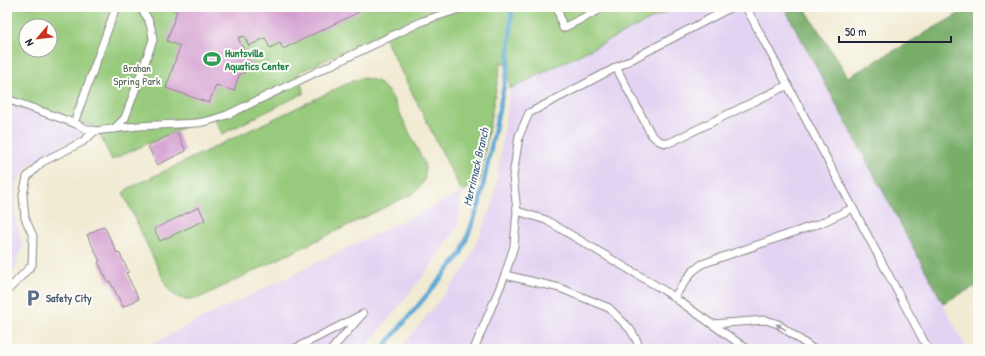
<svg xmlns="http://www.w3.org/2000/svg" width="985" height="356" font-family="'Patrick Hand',sans-serif">
  <style>
    .built { fill: #e3d3f2 }
    .green { fill: #97ca7b; stroke: #5c765b; fill-rule: evenodd }
    .forest { fill: #79ae6b; stroke: #4e6853 }
    .lines { fill: none; stroke-linecap: round; stroke-linejoin: round }
    .stream { stroke: #5da7d5; stroke-width: 4.5 }
    .building { fill: #d39dd0 }
    .service-casing { stroke: #8a8687; stroke-width: 9 }
    .service { stroke: #fff; stroke-width: 7 }
    .oneway { fill: #9c9ca7 }
    .labels { text-anchor: middle; stroke-width: 4; stroke-linejoin: round; paint-order: stroke }
    .leisure-label { font-size: 11px; font-weight: bold; fill: #27864d; stroke: #fdfcf7; text-anchor: start }
    .park-label { font-size: 11px; fill: #4b5d51; stroke: #fdfcf7 }
    .service-label { font-size: 11px; font-weight: bold; fill: #4e5e75; stroke: #fdfcf7; text-anchor: start }
    .water-label { font-size: 12px; font-style: italic; fill: #3d5e80; stroke: #fdfcf7 }
  </style>
  <rect width="100%" height="100%" fill="#fdfcf7"/>
  <filter id="ink" filterUnits="userSpaceOnUse"><feTurbulence type="fractalNoise" baseFrequency=".025" numOctaves="2"/><feDisplacementMap in="SourceGraphic" scale="8" xChannelSelector="R" yChannelSelector="G"/><feConvolveMatrix kernelMatrix="1 2 1 2 8 2 1 2 1" color-interpolation-filters="sRGB"/></filter>
  <filter id="wash" filterUnits="userSpaceOnUse"><feTurbulence type="fractalNoise" baseFrequency=".012" numOctaves="4" result="noise"/><feDisplacementMap in="SourceGraphic" scale="16" xChannelSelector="R" yChannelSelector="G"/><feGaussianBlur stdDeviation="0.9" result="paint"/><feColorMatrix in="noise" values="0 0 0 0 0 0 0 0 0 0 0 0 0 0 0 0 0 1.4 0 .05"/><feComposite in="paint" operator="in"/></filter>
  <g filter="url(#wash)">
    <rect width="100%" height="100%" fill="#f1ebd3"/>
    <g class="built">
      <path d="M676,7H784L967,349H400L466,267L493,204L510,89Z"/>
      <path d="M7,104L96,127L32,162L16,183L14,215L23,244L15,268L7,277Z"/>
      <path d="M462,192L458,225L429,269L364,349H140Z"/>
    </g>
    <g class="green">
      <path d="M7,7H676L510,89L508,67L501,62L479,182L462,192L382,33L298,73L304,93L222,134L212,114L112,160L96,127L7,104ZM26,26H50V50H26Z"/>
      <path d="M364,78C378,80 382,84 391,95L424,163C427,179 424,184 412,194L199,298C182,301 175,299 166,285L123,193L127,189L355,80Z"/>
    </g>
    <path class="forest" d="M784,7H804L848,77L969,8L978,15V285L943,303Z"/>
    <g class="lines">
      <path class="stream" d="M382,349L461,254L479,205L508,67L512,7"/>
    </g>
    <g id="blocks">
      <g class="building">
        <path d="M165,7H360L361,11L283,49L280,43L270,48L265,38L249,46L244,36L238,38L253,68L239,75L234,91L216,85L209,103L166,88L180,46L167,41L177,11Z"/>
        <path d="M177,132L186,151L157,165L148,146Z"/>
        <path d="M199,207L205,220L160,241L154,229Z"/>
        <path d="M104,226L117,253L119,252L129,272L126,273L139,299L123,307L110,281L108,282L98,262L100,261L87,235Z"/>
      </g>
    </g>
  </g>
  <g filter="url(#ink)">
    <use href="#blocks" fill-opacity="0" stroke="#8a8687" stroke-width="1"/>
    <g class="lines">
      <g class="service-casing">
        <g id="service">
          <path d="M557,7L563,28L605,7"/>
          <path d="M732,7L529,113L519,136L513,176L517,211L546,220L665,291L747,349"/>
          <path d="M746,7L928,349"/>
          <path d="M616,67L651,134C657,140 660,143 669,143L788,85"/>
          <path d="M7,99L74,123L116,7"/>
          <path d="M74,123L84,128L95,131L138,126L197,123L208,121L227,115L423,21L465,7"/>
          <path d="M114,129L125,118L153,40C152,28 148,14 138,7"/>
          <path d="M505,275L560,288L609,308L630,329L637,341L639,349"/>
          <path d="M7,289H9L32,265L33,236L25,218L23,195L27,177L42,162L82,142L95,131"/>
          <path d="M674,297L692,272L702,264L821,223L853,208"/>
          <path d="M712,324L766,320L778,324L813,349"/>
          <path d="M294,349L363,314"/>
          <path d="M332,349L360,317"/>
          <path d="M474,349L505,275L514,246L517,211"/>
        </g>
      </g>
      <use href="#service" class="service"/>
    </g>
    <defs><path id="oneway-solid" d="M-6-.8H1V-3.2L6.5 0L1 3.2V.8H-6Z"/></defs>
    <use class="oneway" href="#oneway-solid" transform="translate(781 327) rotate(-148)"/>
  </g>
  <defs>
    <g id="stadium-bare" transform="scale(1.38)"><path d="M0-5a6.5 5 0 1 0 0 10a6.5 5 0 1 0 0-10ZM-3.5-1.8h7v3.6h-7Z" fill="#2e9e5b" stroke="#fdfcf7" stroke-width="2.5" paint-order="stroke"/></g>
    <g id="parking-bare" transform="scale(1.38)"><path d="M-3.5-5.5H1a3.5 3.5 0 0 1 0 7H-1V5.5H-3.5ZM-1-3.4V-.6H.8a1.4 1.4 0 0 0 0-2.8Z" fill="#5c6f8a" stroke="#fdfcf7" stroke-width="2.5" paint-order="stroke"/></g>
  </defs>
  <g fill-rule="evenodd">
    <use href="#stadium-bare" x="212" y="59"/>
    <use href="#parking-bare" x="33" y="298"/>
  </g>
  <g class="labels">
    <g class="leisure-label">
      <text x="225" y="57">Huntsville<tspan x="225" dy="13">Aquatics Center</tspan></text>
    </g>
    <g class="park-label">
      <text x="137" y="72">Brahan<tspan x="137" dy="13">Spring Park</tspan></text>
    </g>
    <g class="service-label">
      <text x="46" y="302">Safety City</text>
    </g>
    <g class="water-label">
      <text transform="translate(476 167) rotate(-77)" y="4">Merrimack Branch</text>
    </g>
  </g>
  <rect width="985" height="356" fill="none" stroke="#fdfcf7" stroke-width="24"/>
  <g transform="translate(38 38) rotate(242)"><circle r="19" fill="#fdfcf7" stroke="#a5a5ac"/>
  <path d="M0-3L7 15L0 10L-7 15Z" fill="#c8321e"/>
  <text y="-6" font-size="11" font-weight="bold" text-anchor="middle" fill="#22223b">N</text>
  </g>
  <path d="M839 36v6h112v-6" fill="none" stroke="#22223b" stroke-width="2"/>
  <text x="845" y="36" font-size="12" fill="#22223b" stroke="#fdfcf7" stroke-width="3" paint-order="stroke">50 m</text>
</svg>
